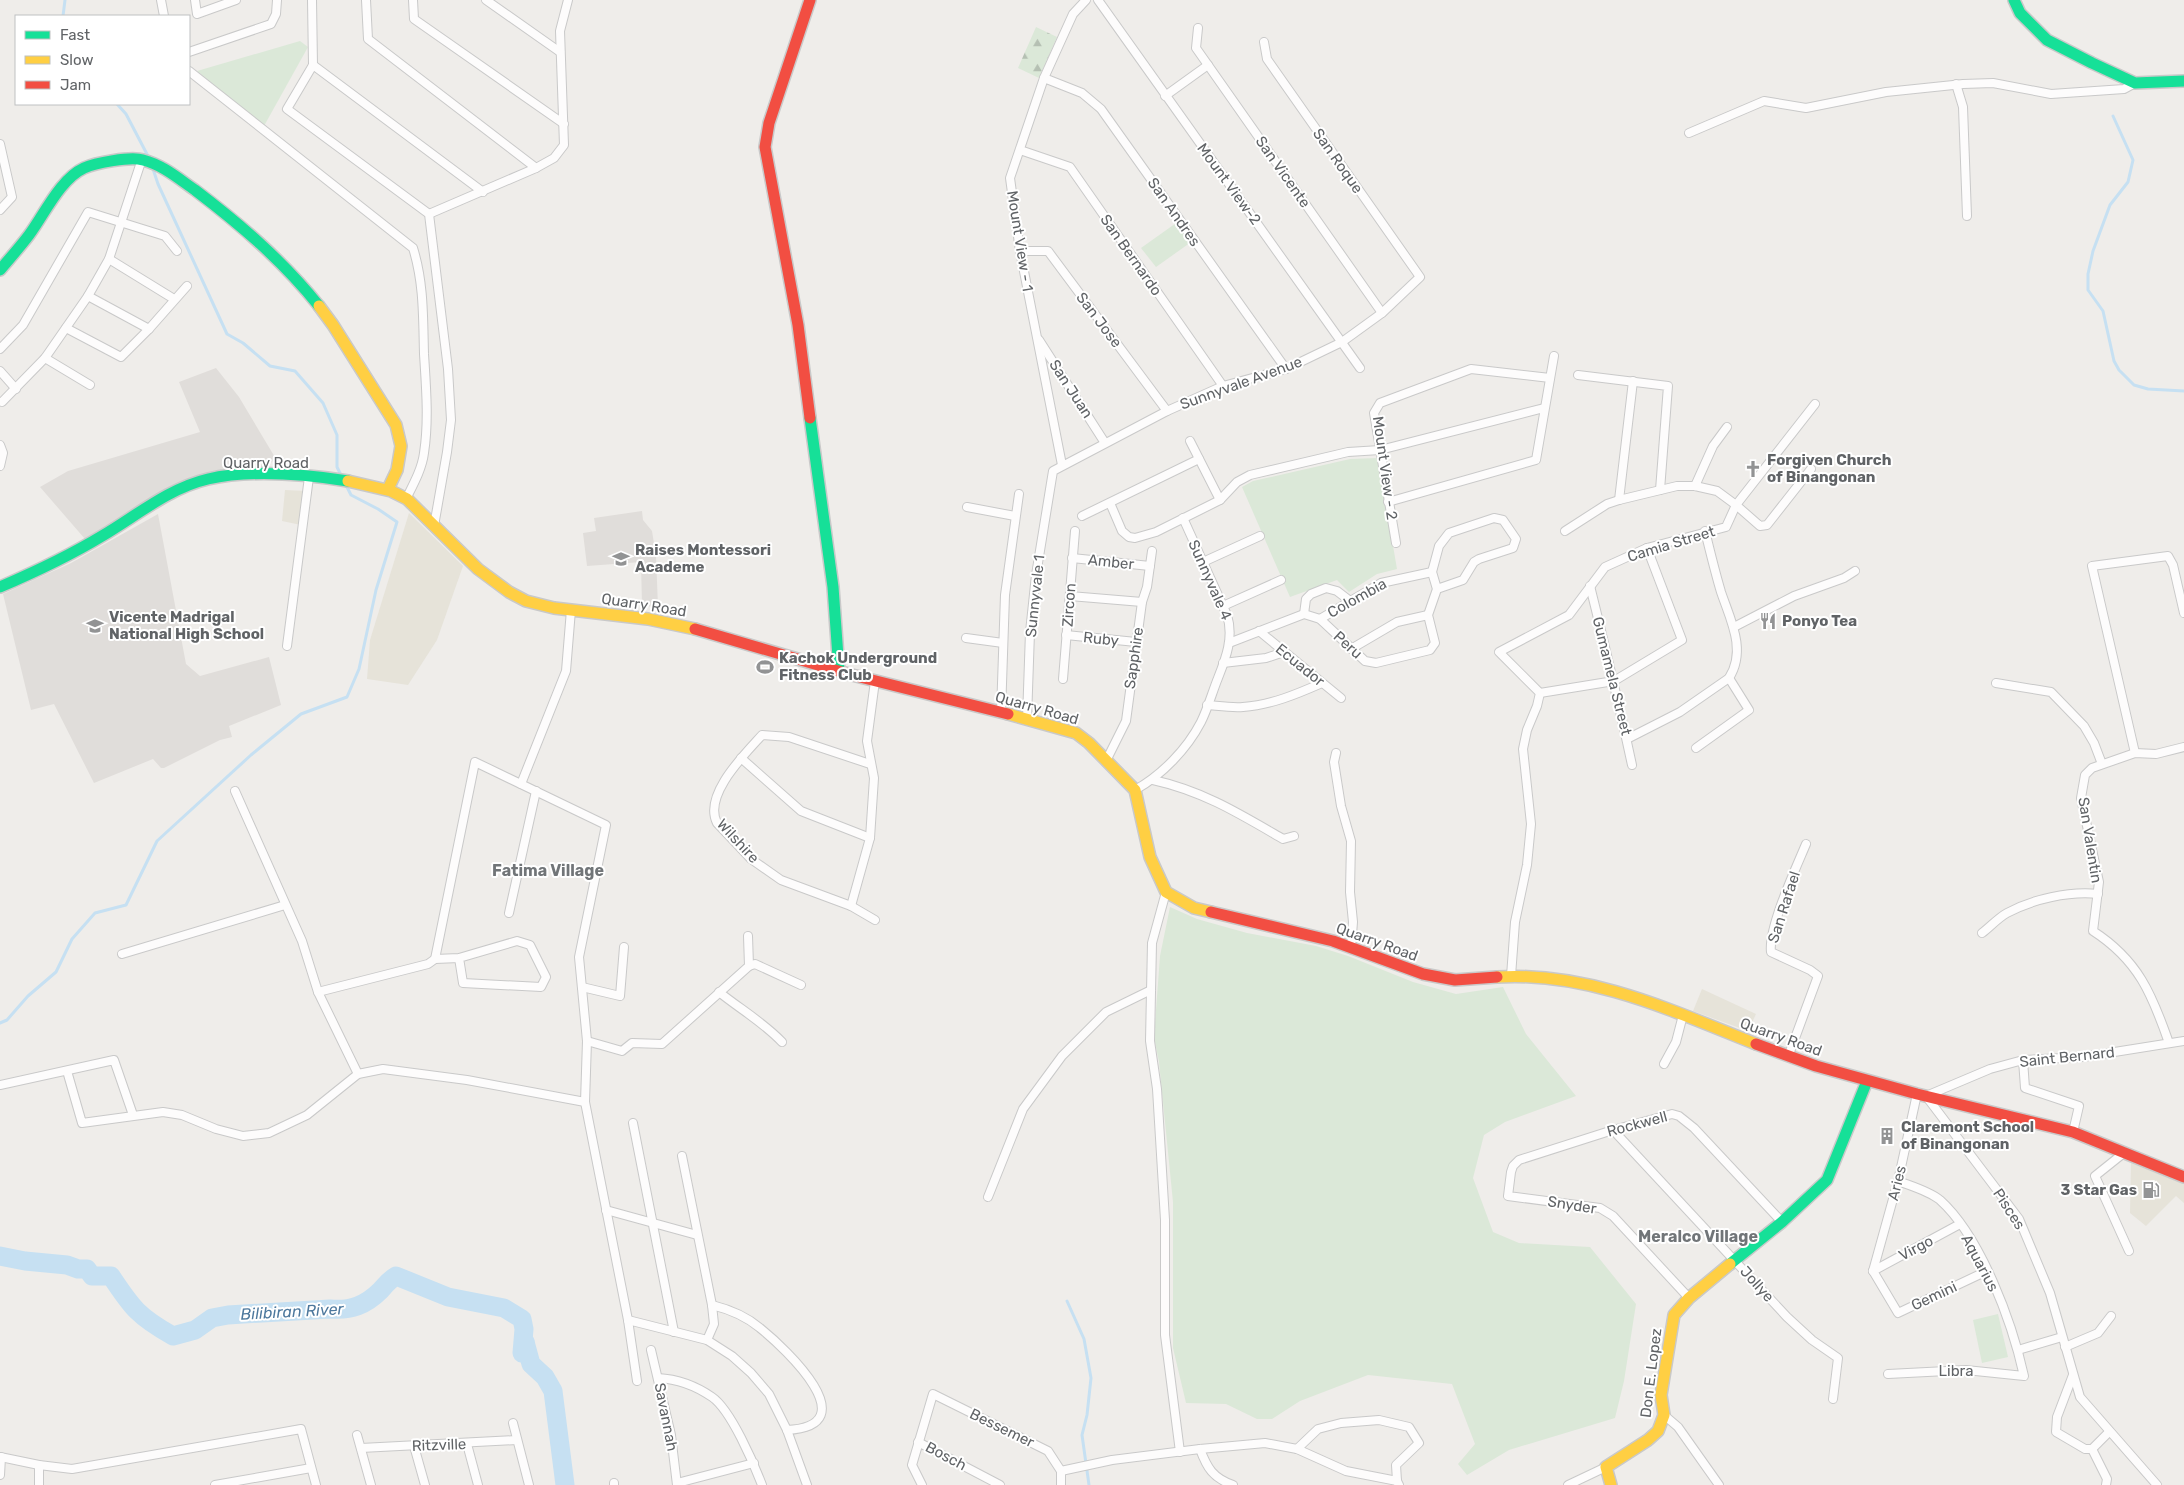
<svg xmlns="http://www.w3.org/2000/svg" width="2184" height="1485" font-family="Rubik,sans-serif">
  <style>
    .commercial { fill: #e6e3d9 }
    .education { fill: #e0ddda }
    .grass { fill: #dbe8d8 }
    .forest { fill: url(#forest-firs) }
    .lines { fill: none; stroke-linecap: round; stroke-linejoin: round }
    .stream { stroke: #c6e0f2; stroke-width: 3 }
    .river { stroke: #c6e0f2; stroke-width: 19 }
    .street-casing { stroke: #c9c9c9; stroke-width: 10 }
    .fast-casing { stroke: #c9c9c9; stroke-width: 14 }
    .slow-casing { stroke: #c9c9c9; stroke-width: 14 }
    .jam-casing { stroke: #c9c9c9; stroke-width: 14 }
    .street { stroke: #fdfcfc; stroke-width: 8 }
    .fast { stroke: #16e098; stroke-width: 11 }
    .slow { stroke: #ffcf43; stroke-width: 11 }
    .jam { stroke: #f24e42; stroke-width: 11 }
    .labels { text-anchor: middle; stroke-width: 4; stroke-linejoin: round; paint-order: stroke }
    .street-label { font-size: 15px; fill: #606366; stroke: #fff }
    .poi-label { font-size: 15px; font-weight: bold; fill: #606366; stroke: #fff; text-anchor: start }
    .neighbourhood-label { font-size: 16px; font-weight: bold; fill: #717578; stroke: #fff }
    .water-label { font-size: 16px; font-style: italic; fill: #4d789d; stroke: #fff }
  </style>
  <defs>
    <pattern id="forest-firs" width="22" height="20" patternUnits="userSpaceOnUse" patternTransform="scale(1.25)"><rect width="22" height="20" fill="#dbe8d8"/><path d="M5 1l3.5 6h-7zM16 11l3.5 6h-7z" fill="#b5c0b3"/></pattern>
  </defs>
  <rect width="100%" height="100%" fill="#efedea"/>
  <g class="commercial">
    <path d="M285,490L306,491L301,525L282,521Z"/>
    <path d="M409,513L463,566L437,640L408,685L367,679L370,640Z"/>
    <path d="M1702,989L1756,1014L1748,1031L1693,1011Z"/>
    <path d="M2131,1163L2184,1184V1203L2176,1196L2146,1226L2130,1213Z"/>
  </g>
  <g class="education">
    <path d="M216,368L239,397L276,459L262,469L230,468L194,478L85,539L40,487L68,471L200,432L179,382Z"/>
    <path d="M642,511L643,520L652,531L656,556L658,607L642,606L641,562L587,566L583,533L596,531L594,518Z"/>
    <path d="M158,514L186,664L200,676L269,657L281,705L229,726L232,737L220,740L164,768H161L153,759L94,783L54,704L31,710L3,594L71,563Z"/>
  </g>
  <g class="grass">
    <path d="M300,41L308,47L264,126L197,71Z"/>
    <path d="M1179,221L1194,240L1156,267L1141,248Z"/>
    <path d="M1378,458L1397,569L1377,574L1349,592L1337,580L1290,597L1242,487L1253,481L1350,459Z"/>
    <path d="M1170,907L1197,919L1247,933L1316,946L1348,956L1413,982L1456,994L1503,987L1526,1034L1576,1096L1505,1122L1484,1135L1473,1178L1493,1232L1519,1243L1590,1247L1636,1304L1624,1381L1615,1418L1509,1450L1467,1475L1458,1464L1475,1444L1452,1384L1368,1375L1300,1401L1272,1419H1257L1226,1404L1186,1403L1173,1348V1202L1159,1062L1154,1037L1160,956Z"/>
    <path d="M1998,1314L2008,1357L1982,1363L1973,1320Z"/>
  </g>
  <path class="forest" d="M1036,27L1057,37L1039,78L1018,68Z"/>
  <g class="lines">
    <g class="stream">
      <path d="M63,16L65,0"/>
      <path d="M117,104L126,114L149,158"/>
      <path d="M2113,116L2133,160L2128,182L2110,205L2093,251L2088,274V290L2103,311L2114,361L2119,370L2134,385L2148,389L2184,391"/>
      <path d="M152,166L158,184L227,334L243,343L270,366L295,371L323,403L337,435V467L342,477"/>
      <path d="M0,1023L7,1020L28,996L56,972L72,939L95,913L126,905L157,841L251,755L301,714L347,697L359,669L376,590L397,522L378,509L351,495L345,483"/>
      <path d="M1067,1301L1084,1339L1091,1378L1087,1415L1082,1435L1089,1485"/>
    </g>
    <g class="river">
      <path d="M0,1256L25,1261L67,1265L78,1269H87L92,1276H111C132,1308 139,1317 173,1336L195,1330L212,1318L228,1315L330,1309C351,1311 366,1305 381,1290C386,1284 389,1280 396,1276L448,1297L504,1308L522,1319L524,1329L522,1353L525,1342"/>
      <path d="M525,1342L531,1364L545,1377L553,1391L565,1485"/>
    </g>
    <g class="street-casing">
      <g id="street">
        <path d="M161,0L164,16"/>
        <path d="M195,0L197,14L236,0"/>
        <path d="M312,0L313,65L287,109L429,214L448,369L451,420L447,452L434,526"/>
        <path d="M366,0L368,39L536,168"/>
        <path d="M413,0L414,19L564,124"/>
        <path d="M486,0L560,52"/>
        <path d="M1098,0L1360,368"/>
        <path d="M1198,28L1196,48L1382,313"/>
        <path d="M189,52L271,24L276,14L277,0"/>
        <path d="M313,65L483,192"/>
        <path d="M189,71L413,248C424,283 423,318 424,354C426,386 429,421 424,453C422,469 413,485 406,499"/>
        <path d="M1044,78L1082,93L1101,109L1286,369"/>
        <path d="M1956,84L1963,107L1967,216"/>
        <path d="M1165,96L1208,65"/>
        <path d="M1689,133L1764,101L1806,108L1886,92L1963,84L1993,83L2051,94L2124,89L2135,83"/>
        <path d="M0,144L12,197L0,210"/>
        <path d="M1020,150L1070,167L1223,386"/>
        <path d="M429,214L536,168L554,158L564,145L560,31L568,0"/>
        <path d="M1020,251H1048L1167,411"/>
        <path d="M109,259L174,299"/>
        <path d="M88,296L149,329"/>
        <path d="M66,328L121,357L149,329L187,286"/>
        <path d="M1039,340L1105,443"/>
        <path d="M0,349L23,325L88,212L165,236L177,251"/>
        <path d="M45,358L90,385"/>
        <path d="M0,371L16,389"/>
        <path d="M1578,375L1668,386L1660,490"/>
        <path d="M2,402L45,358L88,296L109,259L142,159"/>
        <path d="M1190,441L1220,500"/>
        <path d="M0,445L3,453L0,466"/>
        <path d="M1062,465L1020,251L1010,178L1044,78L1073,14L1086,0"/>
        <path d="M1695,486L1713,446L1727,427"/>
        <path d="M1619,500L1633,381"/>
        <path d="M1388,502L1536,460L1554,356"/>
        <path d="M1110,503L1122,531L1129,537L1135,538L1156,532L1220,500L1237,482L1250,475L1348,452L1380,450L1544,408"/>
        <path d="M967,507L1015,516"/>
        <path d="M1082,516L1199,459"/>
        <path d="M1565,531L1607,504L1619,500L1677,486H1695L1717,491L1736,505L1760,526L1767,525L1811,469"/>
        <path d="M1396,543L1374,413L1380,403L1471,369L1550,378"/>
        <path d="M1072,558L1150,566"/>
        <path d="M1203,562L1260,536"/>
        <path d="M1590,586C1605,646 1619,705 1632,765"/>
        <path d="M1070,596L1142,602"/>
        <path d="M1223,606L1281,580"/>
        <path d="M1304,614L1306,599L1311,594L1326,588L1337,591L1350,601"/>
        <path d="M1320,619L1381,583L1432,572"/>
        <path d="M1734,627L1794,596L1844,578L1855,571"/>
        <path d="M1259,631L1341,698"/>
        <path d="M1066,635L1136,642"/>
        <path d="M966,638L1003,643"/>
        <path d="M1229,643L1304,614L1320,619L1365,661L1376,663L1430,650L1435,643L1428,615L1437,589L1432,572L1439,546L1449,533L1494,518L1503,520L1516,539L1513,548L1479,559L1474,562L1463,580L1437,589"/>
        <path d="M287,646L309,477"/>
        <path d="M1351,649L1397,622L1428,615"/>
        <path d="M1223,663L1266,658L1284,652"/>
        <path d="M1063,679L1075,531"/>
        <path d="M1996,683L2051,692L2084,726L2094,743L2102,764"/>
        <path d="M1540,693L1614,681L1682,640L1647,548"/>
        <path d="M1207,705C1219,706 1232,708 1243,707C1271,705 1297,694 1322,683"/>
        <path d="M1001,713L1005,595L1019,494"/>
        <path d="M1027,719L1030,632L1036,575L1053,471L1167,411L1223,386L1286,369L1342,342L1382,313L1420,277L1267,59L1264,42"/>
        <path d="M1627,739L1680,712L1729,678C1747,650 1730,619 1721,592C1715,572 1710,551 1705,531"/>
        <path d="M1696,748L1749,710L1729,678"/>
        <path d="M1336,753L1334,762L1341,806L1351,841L1350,892L1353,922L1351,947"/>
        <path d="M2135,753L2092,566L2168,556L2173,565L2184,613"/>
        <path d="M741,758L801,811L870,838"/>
        <path d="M1106,761L1126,721L1142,602L1147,587L1152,551"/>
        <path d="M870,764L789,737L762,735C744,755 703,795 717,823L751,859L781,880L851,906L875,920"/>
        <path d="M1153,780C1203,791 1240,814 1283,839L1294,836"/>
        <path d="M521,784L566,671L571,610"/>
        <path d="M1135,790C1162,775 1187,749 1201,722C1208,708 1212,693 1218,678C1226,658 1234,637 1227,615L1183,518"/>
        <path d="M235,791L302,941L318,992L358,1074"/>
        <path d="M1166,892L1152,943L1150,1041L1157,1089L1165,1220V1335L1180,1452"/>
        <path d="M851,906L870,838L874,778L867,741L875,681"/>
        <path d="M509,913L536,791"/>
        <path d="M1982,933C1990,927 1998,918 2007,913C2033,899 2069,891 2098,894"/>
        <path d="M122,954L285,905"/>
        <path d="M435,959L459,958L517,941L530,945L546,977L541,987L463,983L459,958"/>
        <path d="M749,966L755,964L801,985"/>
        <path d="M1511,976L1515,922L1527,865L1531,824L1523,749L1527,730L1537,706L1540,693L1499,652L1569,615L1605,567L1647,548L1726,527L1736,505L1815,404"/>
        <path d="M582,987L620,996L624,947"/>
        <path d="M318,992L428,964L435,959L475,762L606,825L579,957L587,1041L585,1102L628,1320L637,1381"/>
        <path d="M719,992C740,1009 763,1022 782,1042"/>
        <path d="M587,1041L622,1051L632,1043L662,1044L749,966L748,936"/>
        <path d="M2169,1043C2152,994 2138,960 2093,931L2099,882L2081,798L2085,775L2092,768L2135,753L2156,754L2184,747"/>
        <path d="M1788,1057L1818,976L1810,970L1771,952C1768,928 1796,868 1806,844"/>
        <path d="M2023,1060L2025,1088L2079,1106L2073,1132"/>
        <path d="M1664,1064L1676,1042L1683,1015"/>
        <path d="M67,1071L82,1123L163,1112L182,1115L216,1129L243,1136L269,1133L307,1115L358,1074L383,1069L467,1080L585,1102"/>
        <path d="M0,1085L114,1060L133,1115"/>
        <path d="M633,1123L674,1332"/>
        <path d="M1613,1130L1787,1317L1812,1340L1838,1358L1833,1399"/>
        <path d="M2125,1152L2095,1176L2129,1251"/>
        <path d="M682,1156L712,1305L714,1324L707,1340"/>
        <path d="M988,1197L1023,1109L1062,1056L1106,1012L1151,990"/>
        <path d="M606,1210L697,1235"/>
        <path d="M1873,1271L1898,1181L1917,1094"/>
        <path d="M1873,1271L1898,1313L1987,1271"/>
        <path d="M1873,1271L1960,1224"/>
        <path d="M1689,1298L1613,1216L1600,1208L1508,1196L1511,1172L1513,1166L1519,1160L1613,1130L1672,1114L1679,1116L1694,1128L1782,1222"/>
        <path d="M712,1305C728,1309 747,1317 760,1328C786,1349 868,1426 787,1430"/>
        <path d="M628,1320L707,1340L732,1356L751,1373L769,1394L787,1430L807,1485"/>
        <path d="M2065,1347L2098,1333L2111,1316"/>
        <path d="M651,1350L671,1435L677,1485"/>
        <path d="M2018,1350L2062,1337"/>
        <path d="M1888,1374L1966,1370L2024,1376C2012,1322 1981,1237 1940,1200C1929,1191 1911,1186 1898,1181"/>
        <path d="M2073,1375L2057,1417L2056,1432L2085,1449H2092L2109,1432"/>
        <path d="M658,1378C677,1379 696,1386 712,1397C731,1410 754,1464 762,1485"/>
        <path d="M1664,1415L1678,1427L1719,1485"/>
        <path d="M513,1423L529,1485"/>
        <path d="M357,1435L371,1485"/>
        <path d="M918,1442L1000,1485"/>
        <path d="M467,1444L478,1485"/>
        <path d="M414,1446L425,1485"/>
        <path d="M361,1448L517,1440"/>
        <path d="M1200,1449C1207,1468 1213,1478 1233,1485"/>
        <path d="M1297,1449L1318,1429L1341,1423L1379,1420L1409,1427L1419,1443L1396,1465L1397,1481L1399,1485"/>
        <path d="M2092,1449L2107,1479L2106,1485"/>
        <path d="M0,1457L39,1465L72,1469L301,1429L316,1485"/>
        <path d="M39,1465V1485"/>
        <path d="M1061,1471L1112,1460L1200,1449L1265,1443L1297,1449L1346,1471L1397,1481"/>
        <path d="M0,1475L1,1457"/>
        <path d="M614,1483V1485"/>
        <path d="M677,1483L754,1463"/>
        <path d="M215,1485L311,1468"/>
        <path d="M922,1485L912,1465L933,1394L1048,1451L1061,1471"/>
        <path d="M1061,1485V1471"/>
        <path d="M1568,1485L1606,1467"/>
        <path d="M2157,1485L2080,1397L2050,1293L2019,1219L1926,1096L1990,1069L2023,1060L2083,1057L2184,1041"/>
      </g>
    </g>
    <g class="fast-casing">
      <g id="fast">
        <path d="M2014,0L2020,13L2047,40L2092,63L2135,83L2184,81"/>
        <path d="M0,270C10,258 20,247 29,235C44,215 60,179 84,168C95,163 131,156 143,160C163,165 179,179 195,190C241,225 283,261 319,306"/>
        <path d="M810,418L833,587L839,671"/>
        <path d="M0,587C35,572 69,556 102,536C136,516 169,488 208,479C252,469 304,474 348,481"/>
        <path d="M1730,1264L1782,1222L1827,1180L1867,1081"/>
      </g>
    </g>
    <g class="slow-casing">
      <g id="slow">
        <path d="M319,306L333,325L396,425L401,446L397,470L388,489"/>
        <path d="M348,481L391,491L407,499L478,569L509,592L526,601L554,608L648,619L695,629"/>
        <path d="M1008,714L1076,733L1089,743L1135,790L1150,857L1166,892L1194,908L1211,912"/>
        <path d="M1497,977C1588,971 1673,1011 1756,1044"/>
        <path d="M1611,1485L1606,1467L1648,1440L1658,1431L1664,1415L1661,1395L1674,1315L1689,1298L1730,1264"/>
      </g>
    </g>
    <g class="jam-casing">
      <g id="jam">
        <path d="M810,0L769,123L765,147L798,325L810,418"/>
        <path d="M695,629L852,675L1008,714"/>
        <path d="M1211,912L1333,941L1423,974L1455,980L1497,977"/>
        <path d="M1756,1044L1816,1066L1917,1094L2073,1132L2184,1177"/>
      </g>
    </g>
    <use href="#street" class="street"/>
    <use href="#fast" class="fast"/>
    <use href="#slow" class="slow"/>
    <use href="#jam" class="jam"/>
  </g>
  <defs>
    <g id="church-bare" transform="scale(1.35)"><path d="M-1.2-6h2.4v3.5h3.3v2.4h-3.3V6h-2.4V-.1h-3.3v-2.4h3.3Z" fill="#929394" stroke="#fff" stroke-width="2.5" paint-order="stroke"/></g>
    <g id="school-bare" transform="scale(1.35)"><path d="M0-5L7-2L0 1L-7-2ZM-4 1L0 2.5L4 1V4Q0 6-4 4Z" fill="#929394" stroke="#fff" stroke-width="2.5" paint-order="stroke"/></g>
    <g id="restaurant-bare" transform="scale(1.35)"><path d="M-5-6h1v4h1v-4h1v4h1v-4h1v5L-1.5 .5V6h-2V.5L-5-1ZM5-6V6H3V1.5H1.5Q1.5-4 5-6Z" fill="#929394" stroke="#fff" stroke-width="2.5" paint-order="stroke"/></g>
    <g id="stadium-bare" transform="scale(1.35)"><path d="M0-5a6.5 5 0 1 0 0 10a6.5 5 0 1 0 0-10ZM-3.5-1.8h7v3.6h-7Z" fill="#929394" stroke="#fff" stroke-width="2.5" paint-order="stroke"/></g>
    <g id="building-bare" transform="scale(1.35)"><path d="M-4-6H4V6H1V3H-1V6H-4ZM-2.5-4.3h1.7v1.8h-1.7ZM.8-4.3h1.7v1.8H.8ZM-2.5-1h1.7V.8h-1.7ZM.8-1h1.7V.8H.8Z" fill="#929394" stroke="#fff" stroke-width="2.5" paint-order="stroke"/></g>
    <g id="fuel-bare" transform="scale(1.35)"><path d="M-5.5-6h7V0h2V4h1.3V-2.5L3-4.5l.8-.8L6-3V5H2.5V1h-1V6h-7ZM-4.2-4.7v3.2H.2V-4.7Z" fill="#929394" stroke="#fff" stroke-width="2.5" paint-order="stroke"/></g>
  </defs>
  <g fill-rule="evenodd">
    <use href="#church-bare" x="1753" y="469"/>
    <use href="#school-bare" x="621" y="559"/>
    <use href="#restaurant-bare" x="1768" y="621"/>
    <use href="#school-bare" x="95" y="626"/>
    <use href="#stadium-bare" x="765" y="667"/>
    <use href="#building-bare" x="1887" y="1136"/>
    <use href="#fuel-bare" x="2151" y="1190"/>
  </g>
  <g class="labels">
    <g class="street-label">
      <text transform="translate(1338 161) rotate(55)" y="5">San Roque</text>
      <text transform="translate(1283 172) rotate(55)" y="5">San Vicente</text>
      <text transform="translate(1229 184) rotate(54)" y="5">Mount View-2</text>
      <text transform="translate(1174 212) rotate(55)" y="5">San Andres</text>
      <text transform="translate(1020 241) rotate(81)" y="5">Mount View - 1</text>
      <text transform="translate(1131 255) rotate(55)" y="5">San Bernardo</text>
      <text transform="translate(1099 320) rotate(53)" y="5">San Jose</text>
      <text transform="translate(1241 383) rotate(-20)" y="5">Sunnyvale Avenue</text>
      <text transform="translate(1071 389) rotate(57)" y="5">San Juan</text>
      <text x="266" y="468">Quarry Road</text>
      <text transform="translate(1385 468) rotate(82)" y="5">Mount View - 2</text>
      <text transform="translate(1671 544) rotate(-17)" y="5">Camia Street</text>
      <text transform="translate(1111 562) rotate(6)" y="5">Amber</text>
      <text transform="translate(1210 580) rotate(66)" y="5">Sunnyvale 4</text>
      <text transform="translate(1035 596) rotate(-84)" y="5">Sunnyvale 1</text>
      <text transform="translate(1357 598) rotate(-29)" y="5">Colombia</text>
      <text transform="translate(644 605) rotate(9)" y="5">Quarry Road</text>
      <text transform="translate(1069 605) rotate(-86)" y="5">Zircon</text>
      <text transform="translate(1101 639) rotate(6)" y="5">Ruby</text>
      <text transform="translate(1348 645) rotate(42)" y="5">Peru</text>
      <text transform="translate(1134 658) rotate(-82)" y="5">Sapphire</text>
      <text transform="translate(1300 665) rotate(39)" y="5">Ecuador</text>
      <text transform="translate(1612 676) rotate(76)" y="5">Gumamela Street</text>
      <text transform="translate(1037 708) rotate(16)" y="5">Quarry Road</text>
      <text transform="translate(2090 840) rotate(81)" y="5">San Valentin</text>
      <text transform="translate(738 841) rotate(47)" y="5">Wilshire</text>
      <text transform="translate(1784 907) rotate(-72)" y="5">San Rafael</text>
      <text transform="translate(1377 942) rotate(20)" y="5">Quarry Road</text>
      <text transform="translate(1781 1037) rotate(20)" y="5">Quarry Road</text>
      <text transform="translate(2067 1057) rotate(-6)" y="5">Saint Bernard</text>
      <text transform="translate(1637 1124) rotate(-15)" y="5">Rockwell</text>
      <text transform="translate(1897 1183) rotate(-76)" y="5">Aries</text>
      <text transform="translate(1572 1205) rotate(9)" y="5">Snyder</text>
      <text transform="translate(2009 1209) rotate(57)" y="5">Pisces</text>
      <text transform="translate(1916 1248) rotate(-28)" y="5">Virgo</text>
      <text transform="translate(1980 1263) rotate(62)" y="5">Aquarius</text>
      <text transform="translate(1757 1284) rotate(48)" y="5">Jollye</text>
      <text transform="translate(1934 1296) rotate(-25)" y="5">Gemini</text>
      <text x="1956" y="1376">Libra</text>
      <text transform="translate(1651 1373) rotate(-83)" y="5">Don E. Lopez</text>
      <text transform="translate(666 1417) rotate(79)" y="5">Savannah</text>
      <text transform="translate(1002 1428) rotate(26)" y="5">Bessemer</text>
      <text transform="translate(439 1445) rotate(-2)" y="5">Ritzville</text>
      <text transform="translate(946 1456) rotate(28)" y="5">Bosch</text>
    </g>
    <g class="poi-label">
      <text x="1767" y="465">Forgiven Church<tspan x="1767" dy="17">of Binangonan</tspan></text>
      <text x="635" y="555">Raises Montessori<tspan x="635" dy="17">Academe</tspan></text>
      <text x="109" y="622">Vicente Madrigal<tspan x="109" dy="17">National High School</tspan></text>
      <text x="1782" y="626">Ponyo Tea</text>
      <text x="779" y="663">Kachok Underground<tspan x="779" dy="17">Fitness Club</tspan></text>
      <text x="1901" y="1132">Claremont School<tspan x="1901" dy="17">of Binangonan</tspan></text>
      <text x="2137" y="1195" text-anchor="end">3 Star Gas</text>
    </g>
    <g class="neighbourhood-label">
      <text x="548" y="876">Fatima Village</text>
      <text x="1698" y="1242">Meralco Village</text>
    </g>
    <g class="water-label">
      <text transform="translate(292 1311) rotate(-3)" y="6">Bilibiran River</text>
    </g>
  </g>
  <rect x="15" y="15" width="175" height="90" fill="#ffffff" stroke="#bfc1c2"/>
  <rect x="25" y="31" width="25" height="8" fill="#16e098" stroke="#bfc1c2"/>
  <text x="60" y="40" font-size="15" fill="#606366">Fast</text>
  <rect x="25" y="56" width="25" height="8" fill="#ffcf43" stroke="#bfc1c2"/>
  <text x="60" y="65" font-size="15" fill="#606366">Slow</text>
  <rect x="25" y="81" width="25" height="8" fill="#f24e42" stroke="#bfc1c2"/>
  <text x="60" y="90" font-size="15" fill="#606366">Jam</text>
</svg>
